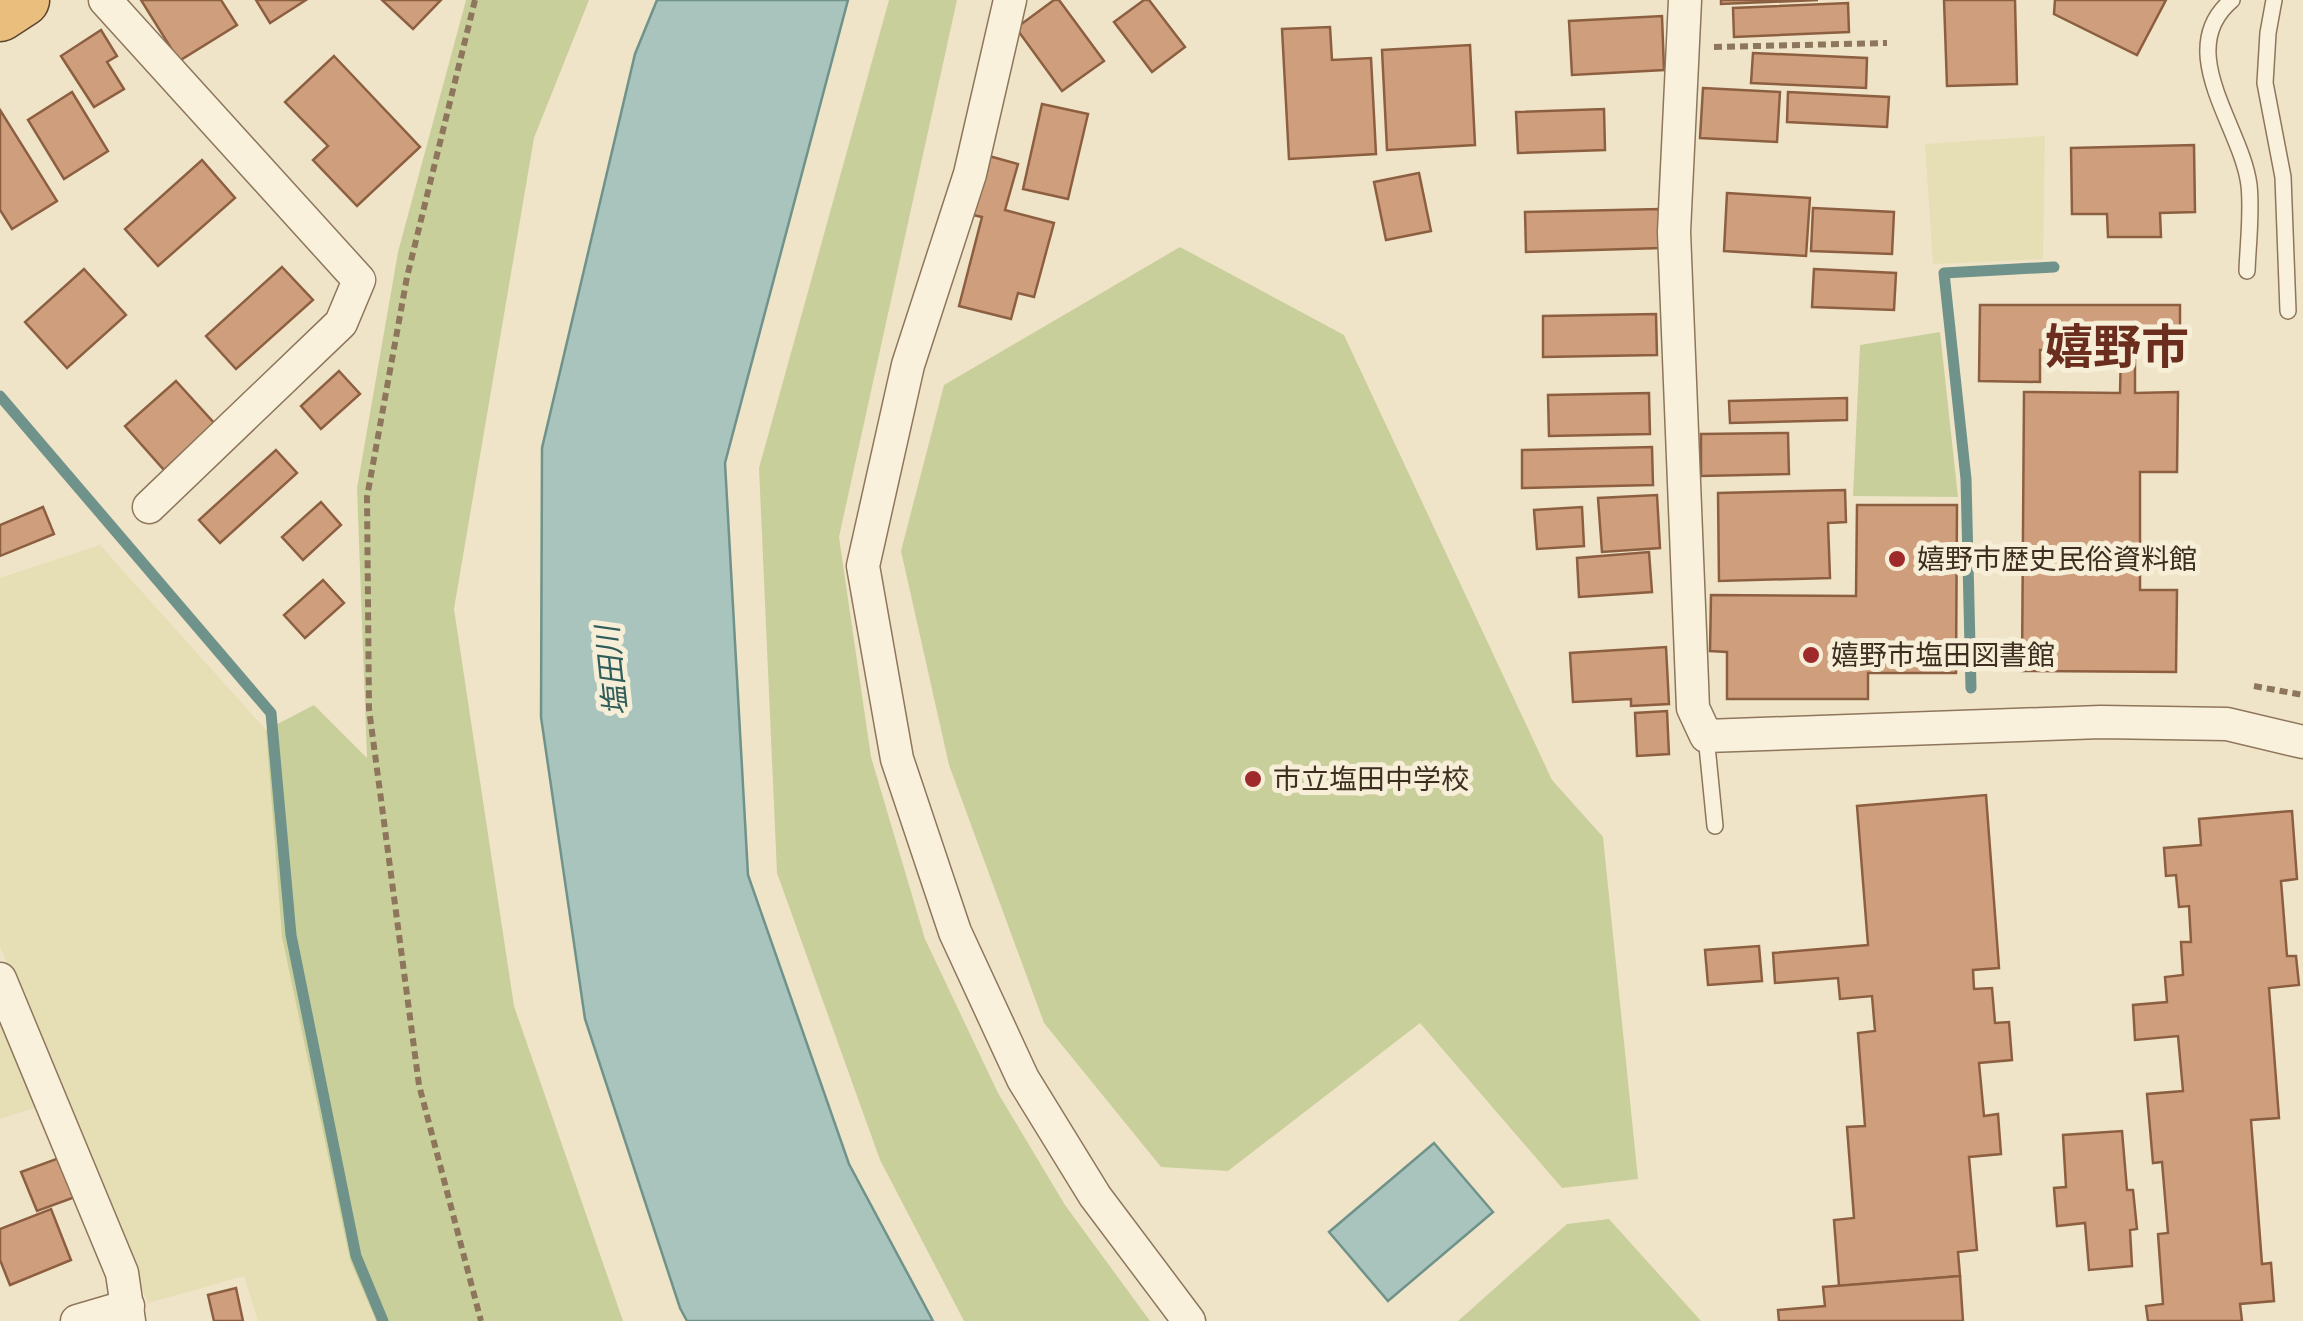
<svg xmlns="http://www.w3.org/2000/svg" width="2303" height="1321" font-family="Lora,'Noto Sans JP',serif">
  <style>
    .farmland { fill: #e6deb5 }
    .green { fill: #c9cf9b }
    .water { fill: #a9c4bc; stroke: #6f938a; stroke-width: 2.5 }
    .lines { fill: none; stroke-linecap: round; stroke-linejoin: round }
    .stream { stroke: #6f938a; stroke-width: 11 }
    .building { fill: #cf9f7d; stroke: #8d5f41; stroke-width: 2.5 }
    .service-casing { stroke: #8d765c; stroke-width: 18 }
    .minor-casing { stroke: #8d765c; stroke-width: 35 }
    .trunk-casing { stroke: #5b4430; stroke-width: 55 }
    .path { stroke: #8d765c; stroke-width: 6; stroke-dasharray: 8 5; stroke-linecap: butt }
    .service { stroke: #faf1dc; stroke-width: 15 }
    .minor { stroke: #faf1dc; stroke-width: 32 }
    .trunk { stroke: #eabe7c; stroke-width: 52 }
    .poi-dot { fill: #9e2a2b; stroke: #f7eed8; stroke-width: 4 }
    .labels { text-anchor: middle; stroke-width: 10; stroke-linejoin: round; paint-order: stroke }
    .poi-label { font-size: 28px; fill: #3d2e20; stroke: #f7eed8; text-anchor: start }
    .water-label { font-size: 30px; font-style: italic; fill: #2f5d5a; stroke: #f7eed8 }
    .town-label { font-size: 48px; font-weight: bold; fill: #6b2e1e; stroke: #f7eed8 }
  </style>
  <rect width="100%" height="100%" fill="#f0e4c8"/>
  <g class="farmland">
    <path d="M2045,136L2043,259L1933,264L1925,144Z"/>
    <path d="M100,545L266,730L282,937L350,1260L376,1321H258L244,1276L148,1303L0,947V578Z"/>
    <path d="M0,1010L40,1106L0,1119Z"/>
  </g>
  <g class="green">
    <path d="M466,0H589L534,138L454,609L514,1006L623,1321H376L350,1260L282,937L266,730L314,705L367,758L357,488L398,252Z"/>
    <path d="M889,0H957L839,537L871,757L925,939L998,1093L1065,1205L1150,1321H964L880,1160L777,873L759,468Z"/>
    <path d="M1180,247L1344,335L1552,780L1603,837L1638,1179L1562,1188L1420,1023L1228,1171L1161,1167L1044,1023L949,765L901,551L944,385Z"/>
    <path d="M1940,332L1958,497L1853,496L1860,345Z"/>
    <path d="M1609,1219L1701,1321H1458L1567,1224Z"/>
  </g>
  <g class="water">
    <path d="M657,0H848L725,463L748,875L849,1164L933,1321H687L680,1308L585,1019L541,717L542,448L635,54Z"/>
    <path d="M1434,1143L1493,1212L1388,1301L1329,1232Z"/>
  </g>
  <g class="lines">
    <g class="stream">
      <path d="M0,396L271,713L291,935L356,1256L383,1321"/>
      <path d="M1971,688L1966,479L1944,273L2054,267"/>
    </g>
  </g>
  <g class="building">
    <path d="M141,0H221L237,25L179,61Z"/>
    <path d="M256,0H306L270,23Z"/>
    <path d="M382,0H441L413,29Z"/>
    <path d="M1054,0H1059L1104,61L1062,91L1016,28Z"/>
    <path d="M1144,0H1149L1185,47L1152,72L1114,22Z"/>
    <path d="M1721,0H1818L1721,4Z"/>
    <path d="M1944,0H2015L2017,84L1947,86Z"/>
    <path d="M2055,0H2166L2137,55L2054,14Z"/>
    <path d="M1848,3L1849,32L1734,37L1733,8Z"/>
    <path d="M1662,16L1664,70L1572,75L1569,21Z"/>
    <path d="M1330,27L1332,60L1371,58L1376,154L1289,159L1282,29Z"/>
    <path d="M101,30L117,56L107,62L124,89L94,107L61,56Z"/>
    <path d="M1470,45L1475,145L1387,150L1382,50Z"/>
    <path d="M1753,53L1867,58L1866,88L1751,83Z"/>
    <path d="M334,56L420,147L357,206L313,160L328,146L285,102Z"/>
    <path d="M1703,88L1780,92L1777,142L1700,138Z"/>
    <path d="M72,92L108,151L64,179L28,120Z"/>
    <path d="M1788,92L1889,97L1887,127L1787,122Z"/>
    <path d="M1042,104L1088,114L1068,199L1023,189Z"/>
    <path d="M1604,109L1605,150L1518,153L1516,112Z"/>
    <path d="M0,110L57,201L12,229L0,210Z"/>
    <path d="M2194,145L2195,212L2160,213L2161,237H2108L2107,214H2072L2071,148Z"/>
    <path d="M989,156L1018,164L1005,210L1054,223L1034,297L1018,293L1011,319L959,306L982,217L973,215Z"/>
    <path d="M202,160L235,198L158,266L125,229Z"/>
    <path d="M1419,173L1431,231L1386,240L1374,182Z"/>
    <path d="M1727,193L1810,198L1806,256L1724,251Z"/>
    <path d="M1813,208L1894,212L1892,254L1811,251Z"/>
    <path d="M1660,209L1661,248L1526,252L1525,212Z"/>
    <path d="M282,267L313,300L236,369L206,336Z"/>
    <path d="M84,269L126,315L67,368L25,322Z"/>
    <path d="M1814,269L1896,273L1894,310L1812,307Z"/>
    <path d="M1980,305H2180V350H2135V393L2178,392L2177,472H2140V590H2177L2176,672L2022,671L2024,392L2120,393L2121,350H2040V382L1979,381Z"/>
    <path d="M1656,314L1657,355L1543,357V316Z"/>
    <path d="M339,371L360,394L321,429L301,406Z"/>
    <path d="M176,381L215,424L164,470L125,426Z"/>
    <path d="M1649,393L1650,434L1549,436L1548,395Z"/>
    <path d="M1847,398V420L1730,423L1729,401Z"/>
    <path d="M1788,433L1789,474L1701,476V434Z"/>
    <path d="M1652,447L1653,485L1522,488V450Z"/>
    <path d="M276,450L297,473L220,543L199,520Z"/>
    <path d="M1845,490L1846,522L1828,523L1830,578L1719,581L1718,493Z"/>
    <path d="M1657,495L1660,548L1602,552L1598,498Z"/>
    <path d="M321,502L341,525L303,560L282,537Z"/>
    <path d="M1857,505H1957L1956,673H1868V699H1727V652L1710,651L1711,595L1856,596Z"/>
    <path d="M43,507L54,534L0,556V525Z"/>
    <path d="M1582,507L1584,546L1537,549L1534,510Z"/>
    <path d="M1649,552L1652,592L1579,597L1577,558Z"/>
    <path d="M323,580L344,603L305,638L284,615Z"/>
    <path d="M1666,647L1669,704L1631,706V699L1573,702L1570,653Z"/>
    <path d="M1667,711L1669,754L1637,756L1635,713Z"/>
    <path d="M1986,795L1999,968L1973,970L1974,989L1992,988L1995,1023L2009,1022L2012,1060L1979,1063L1984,1116L1998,1114L2001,1154L1969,1157L1977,1250L1958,1252L1960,1276L1839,1286L1834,1220L1854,1218L1847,1127L1865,1126L1858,1033L1875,1031L1872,996L1840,999L1838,978L1775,983L1773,953L1868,945L1857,806Z"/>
    <path d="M2292,811L2297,879L2281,881L2287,956H2296L2299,985L2269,988L2279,1118L2251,1120L2262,1264L2271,1263L2274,1301L2240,1304L2242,1321H2148L2146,1306L2163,1304L2158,1234L2168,1233L2162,1162L2153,1163L2147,1094L2183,1091L2178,1036L2135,1040L2133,1005L2167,1002L2165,977L2183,975L2181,942H2191L2189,906L2179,907L2176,875L2166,876L2164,848L2201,845L2199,819Z"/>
    <path d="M1759,946L1762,981L1708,985L1705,950Z"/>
    <path d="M2122,1131L2127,1190H2133L2137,1229L2130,1230L2132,1266L2089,1270L2085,1223L2057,1226L2054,1188L2066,1187L2063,1135Z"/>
    <path d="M59,1158L75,1197L37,1211L21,1172Z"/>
    <path d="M51,1209L71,1260L10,1285L0,1260V1229Z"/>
    <path d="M1960,1276L1963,1321H1779L1778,1310L1825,1306L1823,1287Z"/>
    <path d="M236,1288L243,1321H214L208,1295Z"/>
  </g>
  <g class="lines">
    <g class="service-casing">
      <g id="service">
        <path d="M2232,0C2172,50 2242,127 2249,185C2252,213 2248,243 2247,271"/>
        <path d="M2274,0L2268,33L2265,83L2283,177L2288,311"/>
        <path d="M1706,736L1715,826"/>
      </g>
    </g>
    <g class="minor-casing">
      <g id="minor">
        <path d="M105,0L359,280L341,323L149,507"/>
        <path d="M1010,0L970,174L908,365L863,566L897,759L955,932L1023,1079L1095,1196L1189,1321"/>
        <path d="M1685,0L1674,232L1693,708L1706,736L2101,722L2227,724L2303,742"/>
        <path d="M0,979L122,1273L129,1321"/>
        <path d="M77,1321L128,1306"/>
      </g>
    </g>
    <g class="trunk-casing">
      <path id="trunk" d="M0,15L23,0"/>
    </g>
    <g class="path">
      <path d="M475,0L407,277L367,497L369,709L419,1085L481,1321"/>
      <path d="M1714,47L1887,43"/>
      <path d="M2254,686L2303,695"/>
    </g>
    <use href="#service" class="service"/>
    <use href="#minor" class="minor"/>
    <use href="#trunk" class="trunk"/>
  </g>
  <g class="poi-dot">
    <circle cx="1897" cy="559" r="10"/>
    <circle cx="1811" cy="655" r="10"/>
    <circle cx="1253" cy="779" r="10"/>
  </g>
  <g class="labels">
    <g class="poi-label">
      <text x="1917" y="569">嬉野市歴史民俗資料館</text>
      <text x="1831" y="665">嬉野市塩田図書館</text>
      <text x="1273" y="789">市立塩田中学校</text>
    </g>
    <g class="water-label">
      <text transform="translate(612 671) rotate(-96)" y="10">塩田川</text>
    </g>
    <g class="town-label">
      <text x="2117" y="364">嬉野市</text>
    </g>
  </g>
</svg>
